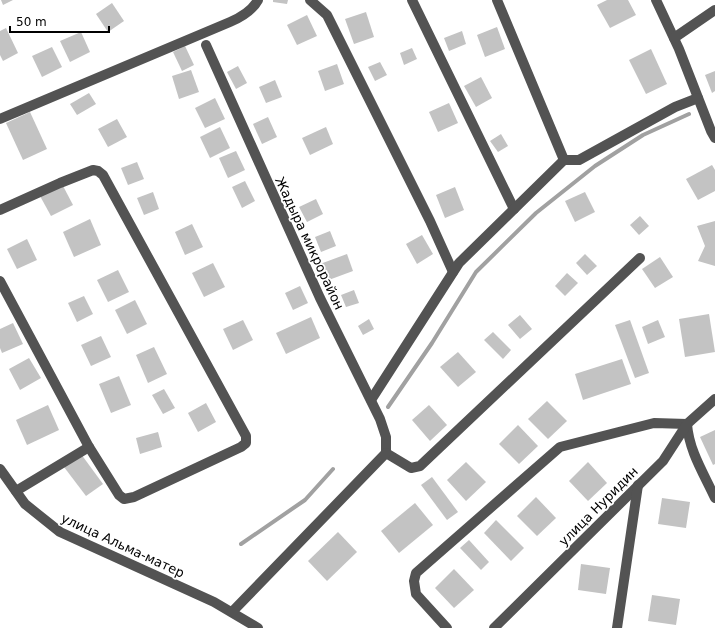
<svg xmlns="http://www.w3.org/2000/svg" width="715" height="628" font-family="'DejaVu Sans',sans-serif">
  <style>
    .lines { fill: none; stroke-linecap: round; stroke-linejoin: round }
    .stream { stroke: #a1a1a1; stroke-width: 4 }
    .building { fill: #c3c3c3 }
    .minor { stroke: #535353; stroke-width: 10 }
    .labels { text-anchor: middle; stroke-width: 3.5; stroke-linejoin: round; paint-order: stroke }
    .street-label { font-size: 13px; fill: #000; stroke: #fff }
  </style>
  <rect width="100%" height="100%" fill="#fff"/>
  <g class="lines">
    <g class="stream">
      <path d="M388,407L432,343L476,272L536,213L595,166L643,135L689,114"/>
      <path d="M241,544L305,500L333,469"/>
    </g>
  </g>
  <g class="building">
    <path d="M1,0H13L3,5Z"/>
    <path d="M273,0H288L287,4L273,2Z"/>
    <path d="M607,0H628L636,15L610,28L597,5Z"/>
    <path d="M112,3L124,21L108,32L96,14Z"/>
    <path d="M366,12L374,37L354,44L345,19Z"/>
    <path d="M307,15L317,36L297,45L287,25Z"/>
    <path d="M497,27L505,49L485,57L477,35Z"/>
    <path d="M6,28L18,53L3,61L0,55V31Z"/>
    <path d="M462,31L466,44L449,51L444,38Z"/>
    <path d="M81,32L90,52L70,62L60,41Z"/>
    <path d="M185,46L194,65L182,71L173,52Z"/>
    <path d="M52,47L62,67L42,77L32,56Z"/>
    <path d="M412,48L417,59L404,65L400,53Z"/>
    <path d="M651,49L667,84L646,94L629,60Z"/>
    <path d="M380,62L387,75L375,81L368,67Z"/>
    <path d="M337,64L344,84L325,91L318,71Z"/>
    <path d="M238,66L247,83L236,89L227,72Z"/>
    <path d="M191,70L199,92L179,99L172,76Z"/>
    <path d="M715,71V91L712,93L705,75Z"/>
    <path d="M481,77L492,98L476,107L464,86Z"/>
    <path d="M275,80L282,97L266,103L259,87Z"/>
    <path d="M89,93L96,104L77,115L70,104Z"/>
    <path d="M215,98L225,119L205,128L195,108Z"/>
    <path d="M449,103L458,123L438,132L429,112Z"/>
    <path d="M30,112L47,149L23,160L6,123Z"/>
    <path d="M268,117L277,137L262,144L253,124Z"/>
    <path d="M117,119L127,137L108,147L98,129Z"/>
    <path d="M220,127L230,148L210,158L200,137Z"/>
    <path d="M326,127L333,144L310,155L302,138Z"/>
    <path d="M501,134L508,146L498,152L490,141Z"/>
    <path d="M236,151L245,170L228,178L219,158Z"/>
    <path d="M137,162L144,179L128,185L121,168Z"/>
    <path d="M712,165L715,170V191L698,200L686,179Z"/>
    <path d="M245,181L255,201L242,208L232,187Z"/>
    <path d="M62,184L73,205L51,216L40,196Z"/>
    <path d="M455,187L464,210L445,218L436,195Z"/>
    <path d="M153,192L159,209L144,215L137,198Z"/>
    <path d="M585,192L595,212L575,222L565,201Z"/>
    <path d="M316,199L323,214L307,222L299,207Z"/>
    <path d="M640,216L649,226L639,235L630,225Z"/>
    <path d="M90,219L101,245L74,257L63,232Z"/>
    <path d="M715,221V266L698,261L705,246L697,226Z"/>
    <path d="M192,224L203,247L185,255L175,232Z"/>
    <path d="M330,231L336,246L321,252L315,237Z"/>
    <path d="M422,235L433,254L417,264L406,244Z"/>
    <path d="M27,239L37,260L17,269L7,249Z"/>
    <path d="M347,254L353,271L326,281L320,264Z"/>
    <path d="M585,254L597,266L587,275L576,263Z"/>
    <path d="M660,257L673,277L655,288L642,269Z"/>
    <path d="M213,263L225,287L204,297L192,273Z"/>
    <path d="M118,270L129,292L108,302L97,280Z"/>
    <path d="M567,273L578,283L565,296L555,286Z"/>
    <path d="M300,286L308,303L293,310L285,293Z"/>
    <path d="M354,290L359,303L346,307L341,295Z"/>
    <path d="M84,296L93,314L77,322L68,303Z"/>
    <path d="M135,300L147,324L127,334L115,310Z"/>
    <path d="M709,314L715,352L685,357L679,319Z"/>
    <path d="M520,315L532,329L520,339L508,325Z"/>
    <path d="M311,317L320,338L286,354L276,333Z"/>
    <path d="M369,319L374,329L363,335L358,326Z"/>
    <path d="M243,320L253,340L233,350L223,329Z"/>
    <path d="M630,320L649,373L635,378L615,325Z"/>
    <path d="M658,320L665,337L648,344L642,327Z"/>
    <path d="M13,323L23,344L2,353L0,348V329Z"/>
    <path d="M493,332L511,350L503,359L484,340Z"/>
    <path d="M101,336L111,357L91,366L81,345Z"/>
    <path d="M154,347L167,374L148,383L136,355Z"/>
    <path d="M458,352L476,372L458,387L440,367Z"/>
    <path d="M29,358L41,378L20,390L9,369Z"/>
    <path d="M622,359L631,384L583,400L575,374Z"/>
    <path d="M119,376L131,405L111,413L99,384Z"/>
    <path d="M164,389L175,408L163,414L152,395Z"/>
    <path d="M547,401L567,421L548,439L528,419Z"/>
    <path d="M206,403L216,422L198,432L188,413Z"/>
    <path d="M48,405L59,430L27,445L16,420Z"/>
    <path d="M429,405L447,425L430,441L412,420Z"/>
    <path d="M518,425L538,446L519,464L499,444Z"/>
    <path d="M715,430V464L713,465L700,437Z"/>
    <path d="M158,432L162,447L140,454L136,438Z"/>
    <path d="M81,454L103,484L86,496L64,467Z"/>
    <path d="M466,462L486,482L466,501L447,480Z"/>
    <path d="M588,462L607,483L588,501L569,481Z"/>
    <path d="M432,477L458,512L447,520L421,485Z"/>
    <path d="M536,497L556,518L537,536L517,516Z"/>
    <path d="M662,498L690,502L686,528L658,524Z"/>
    <path d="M415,503L433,525L399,553L381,531Z"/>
    <path d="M496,520L524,548L511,561L484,533Z"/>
    <path d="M338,532L357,552L327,581L308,561Z"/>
    <path d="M469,540L489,562L481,570L460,548Z"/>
    <path d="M581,564L610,568L606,594L578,590Z"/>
    <path d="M454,569L474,590L454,608L435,588Z"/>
    <path d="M652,595L680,599L676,625L648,621Z"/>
  </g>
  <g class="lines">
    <g class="minor">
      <path d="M310,0L327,15L430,221L453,272"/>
      <path d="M412,0L514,209"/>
      <path d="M497,0L564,160"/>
      <path d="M656,0L679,49L711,131L715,138"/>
      <path d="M674,38L715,10"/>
      <path d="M206,45L320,298L380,419L386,437V453"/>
      <path d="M0,119L230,22C242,17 252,11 258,0"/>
      <path d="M0,210L60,183L93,170L98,171L103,175L246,436V443L241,447L134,497L124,499L119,495L89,447L0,281"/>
      <path d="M371,400L459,263L564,160H579L675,107L698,98"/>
      <path d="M687,424C689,451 704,474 715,498"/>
      <path d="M386,453L411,468L420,466L640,258"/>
      <path d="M0,469L25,504L60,532L214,602L258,628"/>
      <path d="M16,491L89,447"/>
      <path d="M232,612L386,453"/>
      <path d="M447,628L416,594L414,581L416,573L560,447L654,423L687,424"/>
      <path d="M494,628L663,461L687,424L715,399"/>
      <path d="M617,628L638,485"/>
    </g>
  </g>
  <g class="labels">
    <g class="street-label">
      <text transform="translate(310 243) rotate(65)" y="5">Жадыра микрорайон</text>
      <text transform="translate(598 506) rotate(-45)" y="5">улица Нуридин</text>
      <text transform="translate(123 545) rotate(25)" y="5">улица Альма-матер</text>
    </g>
  </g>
  <path d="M10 26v6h99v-6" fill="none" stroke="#000000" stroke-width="2"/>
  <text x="16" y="26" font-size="12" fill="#000000" stroke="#ffffff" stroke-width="3" paint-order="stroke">50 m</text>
</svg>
